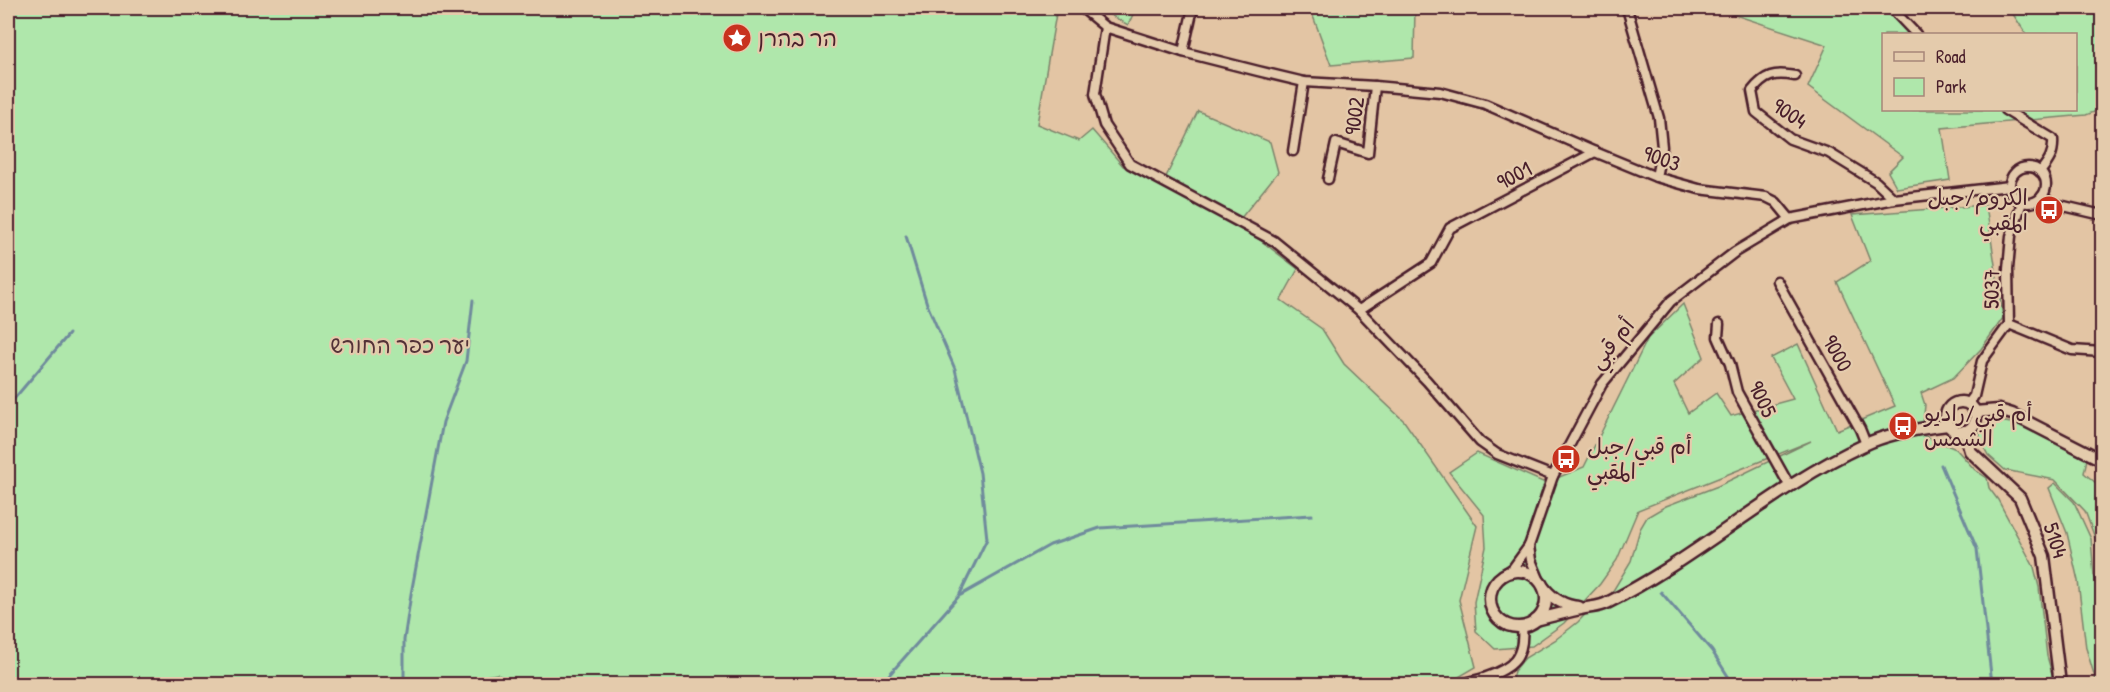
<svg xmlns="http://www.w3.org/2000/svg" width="2110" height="692" font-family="'Patrick Hand','Playpen Sans Arabic','Playpen Sans Hebrew',sans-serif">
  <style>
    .green { fill: #afe7ab; stroke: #7c836b; stroke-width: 1.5 }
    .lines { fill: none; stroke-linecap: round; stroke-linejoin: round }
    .stream { stroke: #6f8b9c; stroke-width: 3 }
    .minor-casing { stroke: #4a1f2b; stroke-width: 13 }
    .tertiary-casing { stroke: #4a1f2b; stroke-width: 15 }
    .minor { stroke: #e4cbac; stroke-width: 8 }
    .tertiary { stroke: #e4cbac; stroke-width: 10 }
    .labels { text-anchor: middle; stroke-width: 4.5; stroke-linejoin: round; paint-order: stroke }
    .poi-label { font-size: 22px; fill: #4a1f2b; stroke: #e4cbac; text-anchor: start }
    .street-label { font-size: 22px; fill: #4a1f2b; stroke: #e4cbac }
    .park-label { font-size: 22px; fill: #543338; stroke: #e4cbac }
  </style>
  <rect width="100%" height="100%" fill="#e3c5a4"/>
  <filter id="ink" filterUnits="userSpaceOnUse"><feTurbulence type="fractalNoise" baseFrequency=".0167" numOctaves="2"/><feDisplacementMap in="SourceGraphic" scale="12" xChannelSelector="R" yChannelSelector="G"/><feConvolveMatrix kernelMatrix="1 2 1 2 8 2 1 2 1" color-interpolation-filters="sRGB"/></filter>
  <g filter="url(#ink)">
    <g class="green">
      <path d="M8,8H1057L1037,124L1079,141L1092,130L1123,166L1162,185L1198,111L1270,142L1278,172L1236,224L1260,240L1298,269L1281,300L1322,329L1344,364L1404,421L1477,526L1459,600L1476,667L1447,684H514L497,674L485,676L482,684H8Z"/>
      <path d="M1098,8H1136L1128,25Z"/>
      <path d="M1310,8H1415L1414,58L1331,65Z"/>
      <path d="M1730,8H1863L1891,13L1919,34H1884V110H2076V34H2026L2009,8H2102V109L2086,115L1942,128L1950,180L1897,188L1888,172L1903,157L1808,87L1827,45L1729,13Z"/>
      <path d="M1986,205L2003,318L1981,349L1953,378L1921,393L1925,405L1922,435L1956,449L1975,470L1987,478L1989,488L1998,500L2034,567L2039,587L2047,656L2055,684H1511L1514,671L1525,658L1555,640L1578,622L1601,598L1605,604L1631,561L1640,529L1647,517L1666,506L1718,486L1811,441L1638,510L1617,560L1600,584L1564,623L1532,646L1495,649L1476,631L1474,602L1486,547L1484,515L1449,472L1477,453L1545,483L1584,467L1648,338L1683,304L1704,357L1674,384L1688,413L1716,393L1731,416L1793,399L1771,358L1798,344L1837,430L1895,406L1837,282L1870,261L1852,215Z"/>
      <path d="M1999,421L2023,425L2087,459L2084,473L2102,488V577L2095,538L2085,511L2055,480L2005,470L1988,455L1980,440L1979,425Z"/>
      <path d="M2055,483L2074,502L2091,539L2094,575L2102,591V684H2097L2086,648L2078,581L2067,533L2049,488Z"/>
    </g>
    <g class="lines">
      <g class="stream">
        <path d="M8,406L69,334"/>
        <path d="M1941,465L1977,549L1992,684"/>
        <path d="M1661,592L1712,651L1733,684"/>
        <path d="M961,595L1050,545L1100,528L1312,515"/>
        <path d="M404,684V640L411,594L443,422L466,361L473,300"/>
        <path d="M881,684L959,596L987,539L980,473L955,369L927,304L906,236"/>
      </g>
      <g class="minor-casing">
        <g id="minor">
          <path d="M1082,8L1105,27L1183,52L1258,71L1304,82L1375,86L1440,92L1485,104L1595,152L1656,177L1699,189L1766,197L1776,202L1790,219L1894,199L2010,186"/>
          <path d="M1625,8L1628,12L1659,118L1662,147L1656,177"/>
          <path d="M1869,8H1874"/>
          <path d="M1893,8L1895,12L1916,34"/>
          <path d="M1105,27L1095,94L1104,125L1130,164L1274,241L1359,310L1427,381L1480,442L1497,454L1553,476"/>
          <path d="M1183,52L1193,8"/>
          <path d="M1795,76C1774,72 1765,75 1752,91L1756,112L1790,139L1829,153L1876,182L1894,199"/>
          <path d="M2005,110L2053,139C2054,154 2049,161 2040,172"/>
          <path d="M1293,151L1304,82"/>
          <circle cx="2028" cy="185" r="18"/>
          <path d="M1328,179L1336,143L1368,153L1375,86"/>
          <path d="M2042,196L2051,203L2102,215"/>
          <path d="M1777,281L1860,429L1866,444"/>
          <path d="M1359,310L1431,263L1450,228L1595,152"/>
          <path d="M1719,324L1718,337L1730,364L1737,392L1789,485"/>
          <path d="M2009,324L2072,350L2102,352"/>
          <path d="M1968,404L1974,396L1982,361L2009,324L2008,269L2011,236L2022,202"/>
          <path d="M1529,546L1531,560L1539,579"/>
          <path d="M1503,575L1513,568L1529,546L1553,476L1602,384L1671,301L1735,252L1790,219"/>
          <path d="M1461,684L1484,678"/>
          <path d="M1488,684L1484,678C1513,668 1525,658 1522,626"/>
        </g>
      </g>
      <g class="tertiary-casing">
        <g id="tertiary">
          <circle cx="1961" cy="417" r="15"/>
          <path d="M1975,412L1999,410L2012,414L2102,460"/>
          <path d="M1964,431L1970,451L2020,498L2044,556L2060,684"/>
          <circle cx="1518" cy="599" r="28"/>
          <path d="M1544,588C1553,599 1564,606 1579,607"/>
          <path d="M1536,620C1551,616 1566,612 1581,609C1589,607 1600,607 1607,603C1698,558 1772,487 1864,445C1888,433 1922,428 1948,425"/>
        </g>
      </g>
      <use href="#minor" class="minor"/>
      <use href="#tertiary" class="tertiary"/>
    </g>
  </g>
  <defs>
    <g id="sight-disc" transform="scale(1.5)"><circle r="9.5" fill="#c8321e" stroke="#e4cbac"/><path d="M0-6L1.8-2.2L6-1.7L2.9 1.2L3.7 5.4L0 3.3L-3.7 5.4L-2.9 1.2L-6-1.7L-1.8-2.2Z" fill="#fff"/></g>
    <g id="bus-disc" transform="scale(1.5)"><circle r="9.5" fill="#c8321e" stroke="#e4cbac"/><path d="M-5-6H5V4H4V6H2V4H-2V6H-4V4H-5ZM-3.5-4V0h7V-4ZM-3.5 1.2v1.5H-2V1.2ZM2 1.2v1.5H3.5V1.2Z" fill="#fff"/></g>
  </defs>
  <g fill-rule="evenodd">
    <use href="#sight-disc" x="737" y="38"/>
    <use href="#bus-disc" x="2049" y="210"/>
    <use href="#bus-disc" x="1903" y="426"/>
    <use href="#bus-disc" x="1566" y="459"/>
  </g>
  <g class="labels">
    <g class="poi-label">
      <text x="758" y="46">הר בהרן</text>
      <text x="2028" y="205" text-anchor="end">الكروم/جبل<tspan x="2028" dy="25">المقبي</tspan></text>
      <text x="1924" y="421">أم قبي/راديو<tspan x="1924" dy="25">الشمس</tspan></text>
      <text x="1587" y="454">أم قبي/جبل<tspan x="1587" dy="25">المقبي</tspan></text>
    </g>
    <g class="street-label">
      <text transform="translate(1790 113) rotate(34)" y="8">9004</text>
      <text transform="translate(1354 116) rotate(-83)" y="8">9002</text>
      <text transform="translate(1662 158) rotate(19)" y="8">9003</text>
      <text transform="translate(1514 175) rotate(-28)" y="8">9001</text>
      <text transform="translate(1991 289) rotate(-89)" y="8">5037</text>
      <text transform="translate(1611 343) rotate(-51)" y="8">أم قبي</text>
      <text transform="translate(1838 353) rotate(61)" y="8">9000</text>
      <text transform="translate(1763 399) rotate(64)" y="8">9005</text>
      <text transform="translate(2056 540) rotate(72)" y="8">5104</text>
    </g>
    <g class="park-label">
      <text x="400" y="353">יער כפר החורש</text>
    </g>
  </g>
  <rect width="2110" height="692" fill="none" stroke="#e4cbac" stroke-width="30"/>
  <rect x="15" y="15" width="2080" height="662" fill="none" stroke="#4a1f2b" stroke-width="2" filter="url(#ink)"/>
  <rect x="1882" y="33" width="195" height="78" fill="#e4cbac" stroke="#a68678" stroke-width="1.5"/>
  <rect x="1894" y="52" width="30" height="9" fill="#e4cbac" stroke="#a68678" stroke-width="1.5"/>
  <text x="1936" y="63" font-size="18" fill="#4a1f2b">Road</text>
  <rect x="1894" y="78" width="30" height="18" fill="#afe7ab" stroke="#a68678" stroke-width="1.5"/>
  <text x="1936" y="93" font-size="18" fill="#4a1f2b">Park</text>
</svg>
